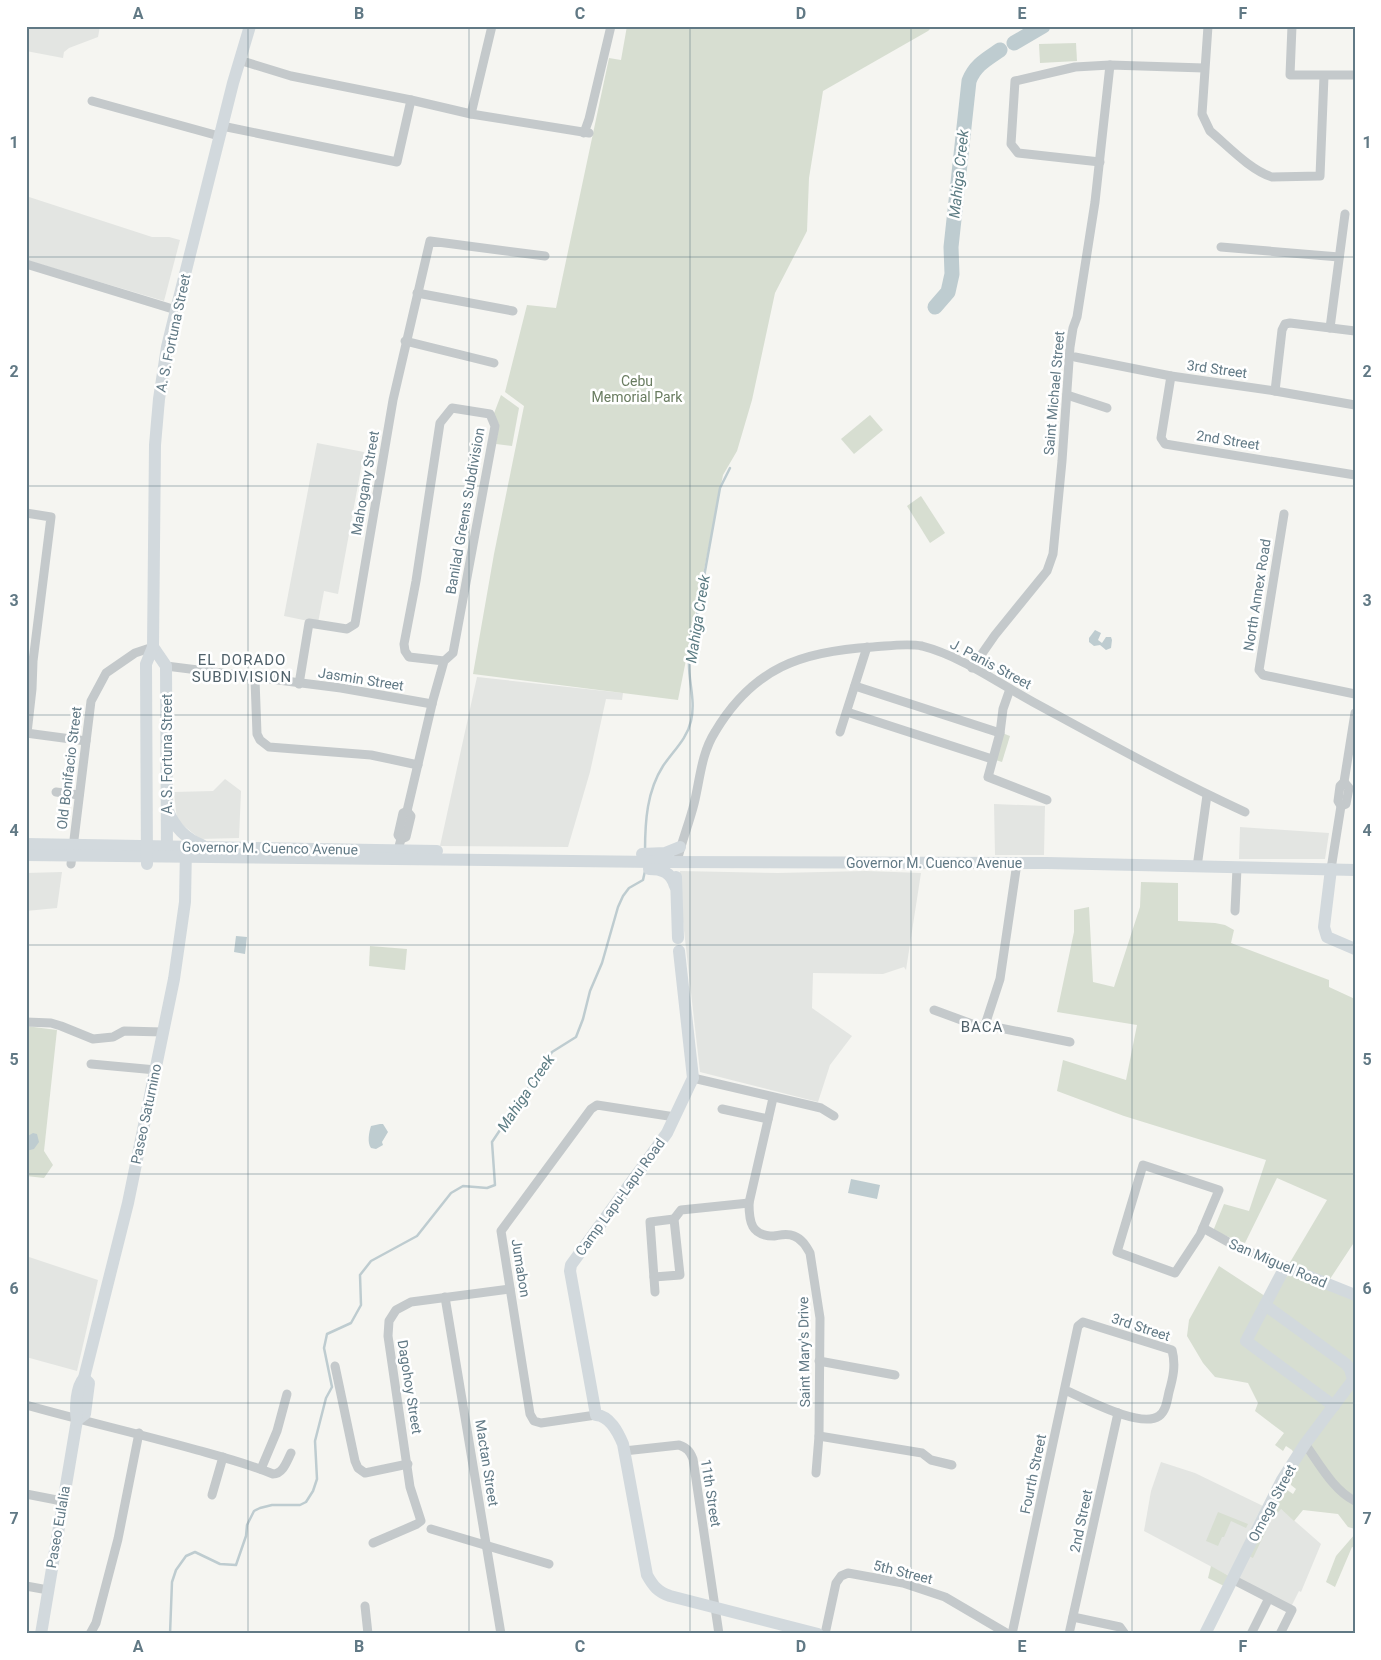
<svg xmlns="http://www.w3.org/2000/svg" width="1381" height="1660" font-family="Roboto,sans-serif">
  <style>
    .built { fill: #e3e5e2 }
    .green { fill: #d7ded1 }
    .water { fill: #beccd0 }
    .lines { fill: none; stroke-linecap: round; stroke-linejoin: round }
    .stream { stroke: #beccd0; stroke-width: 2.5 }
    .river { stroke: #beccd0; stroke-width: 15 }
    .street { stroke: #c4c9cb; stroke-width: 9 }
    .secondary { stroke: #d2d9dd; stroke-width: 12 }
    .grid { fill: none; stroke: #617985; stroke-width: 1; stroke-opacity: 0.55 }
    .labels { text-anchor: middle; stroke-width: 5; stroke-linejoin: round; paint-order: stroke }
    .street-label { font-size: 14px; fill: #617985; stroke: #fff }
    .park-label { font-size: 14px; fill: #697c60; stroke: #fff }
    .water-label { font-size: 15px; font-style: italic; fill: #5c7c83; stroke: #fff }
    .neighbourhood-label { font-size: 15px; letter-spacing: 1px; fill: #50616a; stroke: #fff }
    .neatline { fill: none; stroke: #617985; stroke-width: 2 }
    .grid-label { font-size: 16px; text-anchor: middle; font-weight: bold; fill: #617985 }
  </style>
  <rect width="100%" height="100%" fill="#f5f5f1"/>
  <g class="built">
    <path d="M26,26H100L98,37L69,48L64,52L63,58L26,51Z"/>
    <path d="M26,196L152,237H169L180,240L164,301L26,260Z"/>
    <path d="M317,443L364,452L338,594L324,591L318,623L284,616Z"/>
    <path d="M477,677L623,693L622,700L606,699L590,772L568,847L440,846Z"/>
    <path d="M225,779L241,791L239,838L200,839L177,820L174,792L213,791Z"/>
    <path d="M994,804L1045,806L1044,855H995Z"/>
    <path d="M1240,827L1329,833L1325,859H1239Z"/>
    <path d="M680,871L778,873L866,871L921,873L906,970L904,967L883,974L813,973L812,1008L852,1036L830,1065L818,1102L700,1072L679,886Z"/>
    <path d="M62,872L57,908L26,911V873Z"/>
    <path d="M26,1256L98,1280L77,1371L26,1357Z"/>
    <path d="M1161,1462L1195,1473L1263,1506L1229,1576L1144,1531L1151,1491Z"/>
    <path d="M1272,1504L1280,1508L1321,1544L1301,1592L1299,1591L1291,1607L1235,1578Z"/>
  </g>
  <g class="green">
    <path d="M627,26H933L928,31L823,91L809,178L807,231L775,293L752,400L737,451L723,475L678,700L473,674L494,554L524,406L505,392L527,305L556,308L609,58L621,60Z"/>
    <path d="M1076,43L1077,61L1040,63L1039,44Z"/>
    <path d="M501,395L519,408L512,446L496,444L499,424L493,416Z"/>
    <path d="M870,415L883,430L854,454L841,439Z"/>
    <path d="M921,496L945,533L930,543L907,506Z"/>
    <path d="M997,731L1010,736L1002,762L989,758Z"/>
    <path d="M1141,882L1178,883V921L1215,923L1225,925L1234,930L1231,943L1329,980V987L1355,999V1241L1330,1279L1289,1264L1327,1200L1277,1178L1245,1243L1213,1231L1224,1204L1249,1211L1266,1160L1124,1116L1057,1091L1063,1060L1126,1080L1137,1025L1057,1012L1074,932V910L1089,907L1093,982L1114,987L1140,907Z"/>
    <path d="M370,946L407,949L405,970L369,966Z"/>
    <path d="M26,1026L57,1030L44,1151L53,1165L44,1178L26,1176Z"/>
    <path d="M1219,1266L1271,1300L1284,1278L1293,1273L1355,1298V1529L1348,1527L1338,1514L1303,1510L1294,1521L1281,1509L1270,1522L1253,1558L1247,1555L1283,1487L1293,1494L1296,1489L1291,1485L1290,1472L1298,1461L1292,1450L1286,1446L1283,1451L1275,1445L1284,1433L1255,1411L1258,1403L1248,1383L1215,1377L1203,1363L1187,1336L1189,1320Z"/>
    <path d="M1218,1512L1248,1524L1246,1528L1231,1521L1224,1537H1222L1218,1546L1206,1541Z"/>
    <path d="M1355,1534V1548L1352,1547L1335,1587L1326,1582L1336,1556Z"/>
    <path d="M1211,1566L1229,1576L1224,1586L1208,1578Z"/>
  </g>
  <g class="water">
    <path d="M1095,630L1101,633L1098,640L1102,643L1106,637H1111L1112,640L1111,648L1106,650L1100,645L1094,646L1089,642V638Z"/>
    <path d="M236,936L247,937L245,954L234,952Z"/>
    <path d="M380,1124H383L388,1132L382,1142L383,1145L376,1149L371,1148C367,1143 369,1132 371,1126Z"/>
    <path d="M33,1133L37,1134L39,1142L34,1149L26,1151V1137Z"/>
    <path d="M851,1179L880,1185L877,1199L848,1193Z"/>
  </g>
  <g class="lines">
    <g class="stream">
      <path d="M645,851C645,821 647,791 663,766C673,751 687,739 691,721C696,700 688,681 689,660L720,488L730,468"/>
      <path d="M170,1634L172,1582L176,1570L186,1556L195,1552L220,1564L236,1565L246,1536L247,1525L254,1511L260,1508L272,1505H300L306,1502L313,1491L317,1479L315,1441L326,1398L332,1387L324,1348L327,1334L351,1323L361,1305L360,1275L371,1261L417,1236L451,1193L463,1186L487,1188L495,1185L492,1142L552,1052L576,1037L583,1019L590,991L602,963L618,907L623,896L629,888L643,880L645,871"/>
    </g>
    <g class="river">
      <path d="M1014,43L1043,26"/>
      <path d="M935,307L948,292L952,274L951,247L969,81C975,65 987,59 1000,50"/>
    </g>
    <g class="street">
      <path d="M1208,26L1202,114L1210,131C1228,146 1250,170 1272,177L1320,176L1324,76"/>
      <path d="M1292,26L1290,75H1355"/>
      <path d="M239,60L291,76L411,100L471,114L589,133"/>
      <path d="M92,101L219,136"/>
      <path d="M471,114L492,26"/>
      <path d="M222,126L397,162L411,100"/>
      <path d="M584,133L589,119L611,26"/>
      <path d="M1100,162L1018,153L1011,144L1015,81L1075,67L1110,65L1204,68"/>
      <path d="M1221,247L1339,257"/>
      <path d="M26,264L176,310"/>
      <path d="M417,293L513,311"/>
      <path d="M1330,328L1345,214"/>
      <path d="M405,341L494,363"/>
      <path d="M1075,357L1171,376L1275,391L1355,405"/>
      <path d="M1171,376L1161,438L1165,444L1355,475"/>
      <path d="M1275,391L1282,330L1285,324L1290,323L1355,331"/>
      <path d="M1067,395L1107,408"/>
      <path d="M26,513L51,517L33,661L32,689L27,733"/>
      <path d="M1284,514L1259,670L1263,675L1355,694"/>
      <path d="M166,666L341,688L432,704"/>
      <path d="M972,668L995,635L1047,571L1053,554L1062,461L1070,347L1073,328L1077,317L1095,202L1110,65"/>
      <path d="M255,679L257,734L260,740L269,747L371,755L418,765"/>
      <path d="M299,684L309,623L347,629L355,624L393,400L430,241L545,256"/>
      <path d="M855,686L1000,733"/>
      <path d="M1010,689L1003,709L1000,733L988,777L1047,800"/>
      <path d="M847,712L992,759"/>
      <path d="M840,732L867,647"/>
      <path d="M26,733L86,741"/>
      <path d="M56,792L79,795"/>
      <path d="M1341,806L1346,804L1349,788L1344,782"/>
      <path d="M401,839L406,837L411,816L407,811"/>
      <path d="M398,850L401,839L398,835L403,813L407,811L433,700L444,661L453,653L495,426L490,414L452,408L440,423L416,581L404,644L405,651L409,657L444,661"/>
      <path d="M677,862C681,843 689,824 694,804C700,780 701,754 715,732C753,668 801,651 873,647C889,646 907,643 922,646C961,656 998,683 1033,702C1103,740 1173,779 1245,812"/>
      <path d="M71,864L91,701L106,673L135,653L153,647"/>
      <path d="M1197,867L1207,795"/>
      <path d="M1331,869L1341,806L1338,801L1340,786L1344,782L1355,713"/>
      <path d="M1235,911L1237,868"/>
      <path d="M934,1010L983,1028L985,1025L1000,979L1017,863"/>
      <path d="M26,1022L51,1023L61,1026L93,1039L113,1037L124,1031L163,1032"/>
      <path d="M985,1025L1070,1042"/>
      <path d="M91,1064L156,1070"/>
      <path d="M693,1078L821,1108L834,1116"/>
      <path d="M773,1098L749,1203C749,1222 751,1236 774,1236C781,1235 787,1233 794,1236C802,1239 806,1246 810,1253L820,1318L819,1436L816,1473"/>
      <path d="M722,1109L768,1119"/>
      <path d="M1143,1165L1219,1190L1200,1235L1175,1273L1117,1252Z"/>
      <path d="M1203,1228L1230,1243L1285,1267"/>
      <path d="M654,1277L680,1275L674,1219L681,1210L749,1203"/>
      <path d="M655,1292L650,1222L674,1219"/>
      <path d="M445,1297L501,1634"/>
      <path d="M819,1361L895,1375"/>
      <path d="M335,1366L355,1461L358,1468L365,1473L408,1464"/>
      <path d="M26,1405C83,1421 140,1434 197,1450C222,1457 249,1464 273,1474C283,1474 287,1461 291,1453"/>
      <path d="M596,1415L541,1423L534,1421L530,1414L501,1231L591,1109L597,1105L675,1117"/>
      <path d="M819,1436L922,1453L931,1460L952,1465"/>
      <path d="M1305,1444C1319,1463 1333,1490 1355,1501"/>
      <path d="M624,1451L679,1445C687,1448 690,1451 693,1459L719,1634"/>
      <path d="M261,1469L277,1431L287,1394"/>
      <path d="M26,1494L62,1501"/>
      <path d="M212,1495L223,1457"/>
      <path d="M431,1529L549,1564"/>
      <path d="M373,1543L417,1524L421,1521L410,1487L388,1336L389,1321L396,1310L411,1302L510,1289"/>
      <path d="M1232,1579L1292,1610L1280,1634"/>
      <path d="M26,1586L48,1590"/>
      <path d="M365,1606L368,1634"/>
      <path d="M1073,1617L1120,1627L1125,1634"/>
      <path d="M90,1634L96,1623L118,1539L139,1433"/>
      <path d="M825,1634L836,1583L841,1576L848,1573L903,1583L945,1597L1008,1634"/>
      <path d="M1012,1634L1078,1326L1083,1322L1172,1350C1176,1365 1173,1378 1169,1392C1167,1401 1166,1411 1159,1416C1140,1429 1084,1398 1065,1390"/>
      <path d="M1069,1634L1118,1413"/>
      <path d="M1251,1634L1269,1598"/>
    </g>
    <g class="secondary">
      <path d="M153,647L166,666L167,853"/>
      <path d="M168,811C175,828 186,839 202,845"/>
      <path d="M26,844L437,851"/>
      <path d="M642,854L665,853L680,847"/>
      <path d="M26,855L657,862L1047,863L1355,870"/>
      <path d="M147,864L146,664L153,647L155,445L159,399L167,347L176,310L233,83L250,26"/>
      <path d="M649,869C662,869 671,872 675,886"/>
      <path d="M1331,869L1324,927L1327,937L1355,949"/>
      <path d="M676,877L678,938"/>
      <path d="M679,951L693,1078L667,1133L571,1265L570,1271L596,1415C610,1416 618,1432 623,1444L647,1575C653,1586 658,1592 670,1596L818,1634"/>
      <path d="M1334,1406L1246,1341L1285,1267L1355,1295"/>
      <path d="M77,1420L85,1414L89,1383L84,1378"/>
      <path d="M41,1634L77,1420C75,1408 76,1387 84,1378L128,1203L174,979L185,902L186,847"/>
      <path d="M1205,1634L1282,1480L1305,1444L1353,1380L1350,1369L1346,1364L1265,1305"/>
    </g>
  </g>
  <path class="grid" d="M248,26V1634M469,26V1634M690,26V1634M911,26V1634M1132,26V1634M26,257H1355M26,486H1355M26,715H1355M26,945H1355M26,1174H1355M26,1403H1355"/>
  <g class="labels">
    <g class="street-label">
      <text transform="translate(173 333) rotate(-78)" y="5">A. S. Fortuna Street</text>
      <text transform="translate(1217 369) rotate(8)" y="5">3rd Street</text>
      <text transform="translate(1054 393) rotate(-85)" y="5">Saint Michael Street</text>
      <text transform="translate(1228 440) rotate(9)" y="5">2nd Street</text>
      <text transform="translate(365 483) rotate(-80)" y="5">Mahogany Street</text>
      <text transform="translate(465 511) rotate(-80)" y="5">Banilad Greens Subdivision</text>
      <text transform="translate(1257 595) rotate(-81)" y="5">North Annex Road</text>
      <text transform="translate(991 664) rotate(28)" y="5">J. Panis Street</text>
      <text transform="translate(361 679) rotate(9)" y="5">Jasmin Street</text>
      <text transform="translate(167 754) rotate(-90)" y="5">A. S. Fortuna Street</text>
      <text transform="translate(69 768) rotate(-83)" y="5">Old Bonifacio Street</text>
      <text transform="translate(270 848) rotate(1)" y="5">Governor M. Cuenco Avenue</text>
      <text x="934" y="868">Governor M. Cuenco Avenue</text>
      <text transform="translate(146 1114) rotate(-78)" y="5">Paseo Saturnino</text>
      <text transform="translate(620 1197) rotate(-54)" y="5">Camp Lapu-Lapu Road</text>
      <text transform="translate(1278 1263) rotate(23)" y="5">San Miguel Road</text>
      <text transform="translate(521 1268) rotate(81)" y="5">Jumabon</text>
      <text transform="translate(1141 1327) rotate(18)" y="5">3rd Street</text>
      <text transform="translate(804 1352) rotate(-91)" y="5">Saint Mary's Drive</text>
      <text transform="translate(410 1387) rotate(81)" y="5">Dagohoy Street</text>
      <text transform="translate(487 1463) rotate(81)" y="5">Mactan Street</text>
      <text transform="translate(1033 1474) rotate(-78)" y="5">Fourth Street</text>
      <text transform="translate(711 1493) rotate(81)" y="5">11th Street</text>
      <text transform="translate(1272 1503) rotate(-62)" y="5">Omega Street</text>
      <text transform="translate(1081 1521) rotate(-78)" y="5">2nd Street</text>
      <text transform="translate(58 1527) rotate(-80)" y="5">Paseo Eulalia</text>
      <text transform="translate(903 1572) rotate(14)" y="5">5th Street</text>
    </g>
    <g class="park-label">
      <text x="637" y="386">Cebu<tspan x="637" dy="16">Memorial Park</tspan></text>
    </g>
    <g class="water-label">
      <text transform="translate(959 174) rotate(-84)" y="5">Mahiga Creek</text>
      <text transform="translate(698 619) rotate(-81)" y="5">Mahiga Creek</text>
      <text transform="translate(526 1093) rotate(-56)" y="5">Mahiga Creek</text>
    </g>
    <g class="neighbourhood-label">
      <text x="242" y="665">EL DORADO<tspan x="242" dy="17">SUBDIVISION</tspan></text>
      <text x="982" y="1032">BACA</text>
    </g>
  </g>
  <rect width="1381" height="1660" fill="none" stroke="#ffffff" stroke-width="55"/>
  <rect x="28" y="28" width="1326" height="1604" class="neatline"/>
  <g class="grid-label">
    <text x="138" y="19">A</text>
    <text x="359" y="19">B</text>
    <text x="580" y="19">C</text>
    <text x="801" y="19">D</text>
    <text x="1022" y="19">E</text>
    <text x="1243" y="19">F</text>
    <text x="14" y="148">1</text>
    <text x="1367" y="148">1</text>
    <text x="14" y="377">2</text>
    <text x="1367" y="377">2</text>
    <text x="14" y="606">3</text>
    <text x="1367" y="606">3</text>
    <text x="14" y="836">4</text>
    <text x="1367" y="836">4</text>
    <text x="14" y="1065">5</text>
    <text x="1367" y="1065">5</text>
    <text x="14" y="1294">6</text>
    <text x="1367" y="1294">6</text>
    <text x="14" y="1524">7</text>
    <text x="1367" y="1524">7</text>
    <text x="138" y="1652">A</text>
    <text x="359" y="1652">B</text>
    <text x="580" y="1652">C</text>
    <text x="801" y="1652">D</text>
    <text x="1022" y="1652">E</text>
    <text x="1243" y="1652">F</text>
  </g>
</svg>
